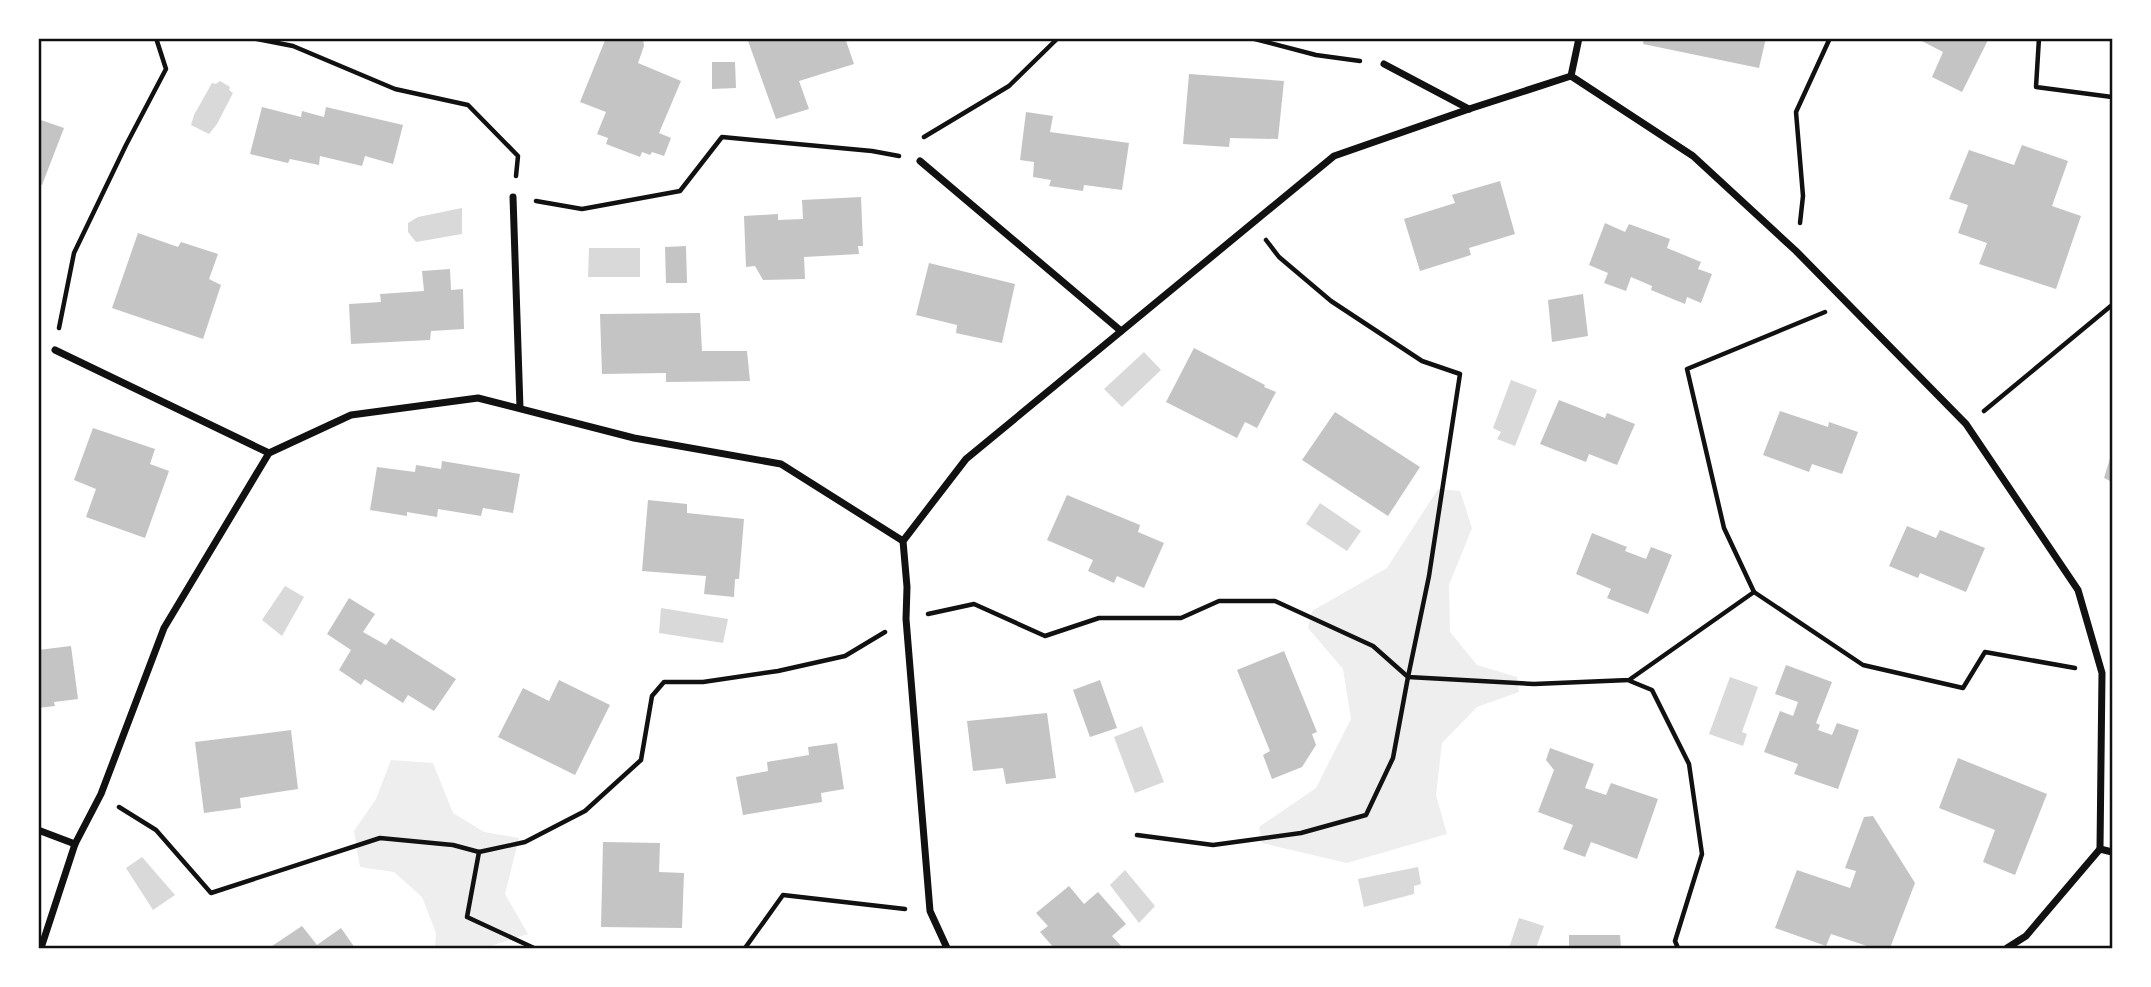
<svg xmlns="http://www.w3.org/2000/svg" width="2151" height="987" font-family="'Archivo Narrow',sans-serif">
  <style>
    .green { fill: #eee }
    .water { fill: #d9d9d9 }
    .building { fill: #c4c4c4 }
    .lines { fill: none; stroke-linecap: round; stroke-linejoin: round }
    .path { stroke: #111; stroke-width: 4.5 }
    .minor { stroke: #111; stroke-width: 7 }
    .neatline { fill: none; stroke: #111; stroke-width: 2.5 }
  </style>
  <rect width="100%" height="100%" fill="#fff"/>
  <g class="green">
    <path d="M1438,489L1460,491L1472,528L1449,585L1450,632L1477,665L1517,677L1519,692L1477,707L1442,743L1436,795L1447,834L1347,863L1262,843L1259,827L1316,788L1351,719L1343,669L1308,628L1312,611L1387,568Z"/>
    <path d="M391,760L433,763L453,813L484,832L519,838L505,894L528,934L484,948H435L436,933L422,897L394,872L360,867L354,831L376,799Z"/>
  </g>
  <g class="water">
    <path d="M220,81L230,87L229,90L233,93L217,124L209,134L191,125L194,115L212,83L216,84Z"/>
    <path d="M462,208V234L416,242L408,232V223L418,217Z"/>
    <path d="M589,248H640V277H588Z"/>
    <path d="M1144,352L1161,370L1122,407L1104,389Z"/>
    <path d="M1511,380L1537,390L1515,446L1497,439L1501,432L1493,428Z"/>
    <path d="M1320,503L1361,531L1347,551L1306,524Z"/>
    <path d="M285,586L304,597L282,636L262,620Z"/>
    <path d="M661,608L728,619L723,643L659,633Z"/>
    <path d="M1730,677L1758,687L1742,732L1747,734L1743,746L1709,734Z"/>
    <path d="M1142,726L1164,782L1135,793L1114,737Z"/>
    <path d="M142,857L175,895L153,910L126,868Z"/>
    <path d="M1418,867L1421,884L1414,886V894L1364,907L1358,879Z"/>
    <path d="M1125,870L1155,906L1139,923L1110,885Z"/>
    <path d="M1519,918L1544,926L1536,948H1509Z"/>
  </g>
  <g class="building">
    <path d="M606,38H643L644,46L638,63L681,81L659,133L671,138L664,156L652,152L650,155L642,152L640,157L606,144L608,138L597,134L606,112L580,102Z"/>
    <path d="M747,38H845L854,64L799,81L809,109L776,119Z"/>
    <path d="M1644,38H1766L1759,68L1643,44Z"/>
    <path d="M1916,38H1989L1962,92L1932,77L1943,52Z"/>
    <path d="M712,62H735L736,88L712,89Z"/>
    <path d="M1189,74L1284,81L1278,139L1230,138L1229,147L1183,144Z"/>
    <path d="M262,107L301,117L302,111L324,117L326,107L403,125L393,164L365,156L362,166L320,156L319,165L290,159L288,163L250,154Z"/>
    <path d="M1026,112L1053,116L1050,132L1129,143L1122,190L1084,185L1083,191L1049,186L1051,180L1033,177L1034,162L1020,160Z"/>
    <path d="M38,119L64,128L42,185L38,183Z"/>
    <path d="M2022,145L2068,161L2052,206L2081,216L2056,289L1979,264L1987,243L1958,233L1968,205L1949,199L1969,150L2014,165Z"/>
    <path d="M1500,181L1515,234L1469,248L1471,255L1420,271L1404,219L1455,203L1452,195Z"/>
    <path d="M861,197L863,246H858L859,254L804,257L805,279L763,280L755,266L746,267L744,216L778,214V220L803,219L802,200Z"/>
    <path d="M1605,223L1625,232L1629,224L1670,239L1667,248L1701,262L1698,269L1712,274L1701,303L1687,297L1685,304L1651,290L1652,286L1631,277L1626,291L1604,283L1608,273L1589,265Z"/>
    <path d="M138,233L178,247L181,242L218,254L209,279L221,285L203,339L112,308Z"/>
    <path d="M686,246L687,283H666L665,247Z"/>
    <path d="M929,263L1015,284L1002,343L956,333L957,325L916,315Z"/>
    <path d="M450,269L451,290L463,289L464,329L431,331L430,340L351,344L349,304L381,302L380,294L424,291L422,271Z"/>
    <path d="M1583,294L1588,336L1552,342L1548,300Z"/>
    <path d="M700,313L702,351H747L750,381L666,382V373L602,374L600,314Z"/>
    <path d="M1194,348L1265,385L1264,387L1276,392L1257,428L1245,422L1237,438L1166,402Z"/>
    <path d="M1559,400L1605,418L1607,413L1635,424L1617,465L1589,454L1586,462L1540,444Z"/>
    <path d="M1780,411L1828,427L1829,422L1858,432L1842,474L1812,464L1809,472L1763,455Z"/>
    <path d="M1335,412L1420,467L1388,516L1302,460Z"/>
    <path d="M93,428L155,449L150,464L169,471L145,538L86,517L96,489L74,480Z"/>
    <path d="M2112,452V482L2104,478Z"/>
    <path d="M442,461L520,474L513,513L483,508L481,516L438,509L437,517L407,512V516L370,510L377,467L415,472L416,465L441,469Z"/>
    <path d="M1067,495L1140,525L1138,532L1164,543L1144,588L1117,576L1114,583L1088,571L1093,560L1047,540Z"/>
    <path d="M648,500L687,504V513L744,519L739,579H735L734,597L704,594L706,576L642,571Z"/>
    <path d="M1907,526L1936,538L1940,530L1985,548L1966,592L1920,573L1918,578L1889,566Z"/>
    <path d="M1592,533L1627,547L1625,551L1646,559L1651,547L1672,555L1648,614L1607,598L1611,589L1576,574Z"/>
    <path d="M349,598L375,614L363,632L386,645L391,638L456,679L434,711L408,695L403,703L365,679L361,685L339,670L351,650L327,634Z"/>
    <path d="M71,646L78,699L54,702L55,706L38,708V650Z"/>
    <path d="M1284,651L1317,732L1312,734L1316,745L1302,767L1272,779L1263,755L1270,751L1237,670Z"/>
    <path d="M1786,665L1832,682L1816,723L1820,725L1818,730L1832,735L1837,723L1859,730L1838,789L1794,774L1798,764L1764,752L1780,711L1793,716L1798,702L1775,694Z"/>
    <path d="M559,680L610,705L575,775L498,737L523,688L549,701Z"/>
    <path d="M1100,680L1117,728L1090,737L1073,690Z"/>
    <path d="M1047,713L1056,778L1006,784L1003,768L973,771L967,721Z"/>
    <path d="M291,730L298,789L240,798L241,808L204,813L195,742Z"/>
    <path d="M837,743L844,789L821,793L822,802L743,815L736,777L768,771L767,762L809,755L808,747Z"/>
    <path d="M1550,748L1594,764L1585,788L1606,795L1611,783L1658,799L1637,859L1591,842L1585,857L1563,849L1573,825L1538,812L1554,770L1546,760Z"/>
    <path d="M1958,758L2047,794L2015,875L1983,862L1995,830L1939,808Z"/>
    <path d="M1873,816L1915,883L1890,948H1873L1831,934L1826,946L1775,928L1797,870L1850,888L1856,871L1845,868L1864,817Z"/>
    <path d="M603,842L660,843L659,872L684,873L682,928L601,927Z"/>
    <path d="M1069,886L1084,904L1098,892L1126,924L1112,936L1123,948H1054L1040,932L1048,926L1036,913Z"/>
    <path d="M302,926L317,945L341,928L355,948H269Z"/>
    <path d="M1569,935H1620L1621,948H1569Z"/>
  </g>
  <g class="lines">
    <g class="path">
      <path d="M252,38L293,46L395,89L468,105L518,156L516,176"/>
      <path d="M1251,38L1316,55L1360,61"/>
      <path d="M2039,38L2036,87L2112,97"/>
      <path d="M924,137L1009,86L1058,38"/>
      <path d="M536,201L582,209L680,191L722,137L872,151L899,156"/>
      <path d="M1800,223L1803,196L1796,112L1830,38"/>
      <path d="M1266,240L1279,257L1331,301L1422,361L1460,374L1429,576L1408,677L1534,684L1629,680L1754,592L1724,528L1687,369L1825,312"/>
      <path d="M59,328L74,253L126,145L166,69L156,38"/>
      <path d="M1984,411L2112,305"/>
      <path d="M1754,592L1863,665L1963,688L1985,652L2075,668"/>
      <path d="M928,614L974,604L1045,636L1099,618H1181L1219,601H1275L1373,646L1408,677L1393,758L1366,815L1301,833L1213,845L1137,835"/>
      <path d="M1630,681L1652,690L1689,764L1702,854L1675,941L1678,948"/>
      <path d="M119,807L156,830L211,893L380,838L453,845L479,852"/>
      <path d="M534,948L467,917L479,852L525,842L585,811L641,760L652,696L664,682H703L778,671L845,656L885,632"/>
      <path d="M745,948L783,895L905,909"/>
    </g>
    <g class="minor">
      <path d="M1384,64L1469,109"/>
      <path d="M1571,76L1579,38"/>
      <path d="M920,161L1121,331"/>
      <path d="M513,197L520,408"/>
      <path d="M55,350L269,453"/>
      <path d="M38,830L75,844"/>
      <path d="M41,948L75,844L101,794L164,628L269,453L351,415L478,398L634,438L781,464L903,541"/>
      <path d="M947,948L930,911L906,619L907,587L903,541L966,459L1334,156L1469,109L1571,76L1693,156L1796,251L1966,424L2078,590L2102,673L2100,849"/>
      <path d="M2007,948L2026,936L2100,849L2112,852"/>
    </g>
  </g>
  <rect width="2151" height="987" fill="none" stroke="#ffffff" stroke-width="80"/>
  <rect x="40" y="40" width="2071" height="907" class="neatline"/>
</svg>
